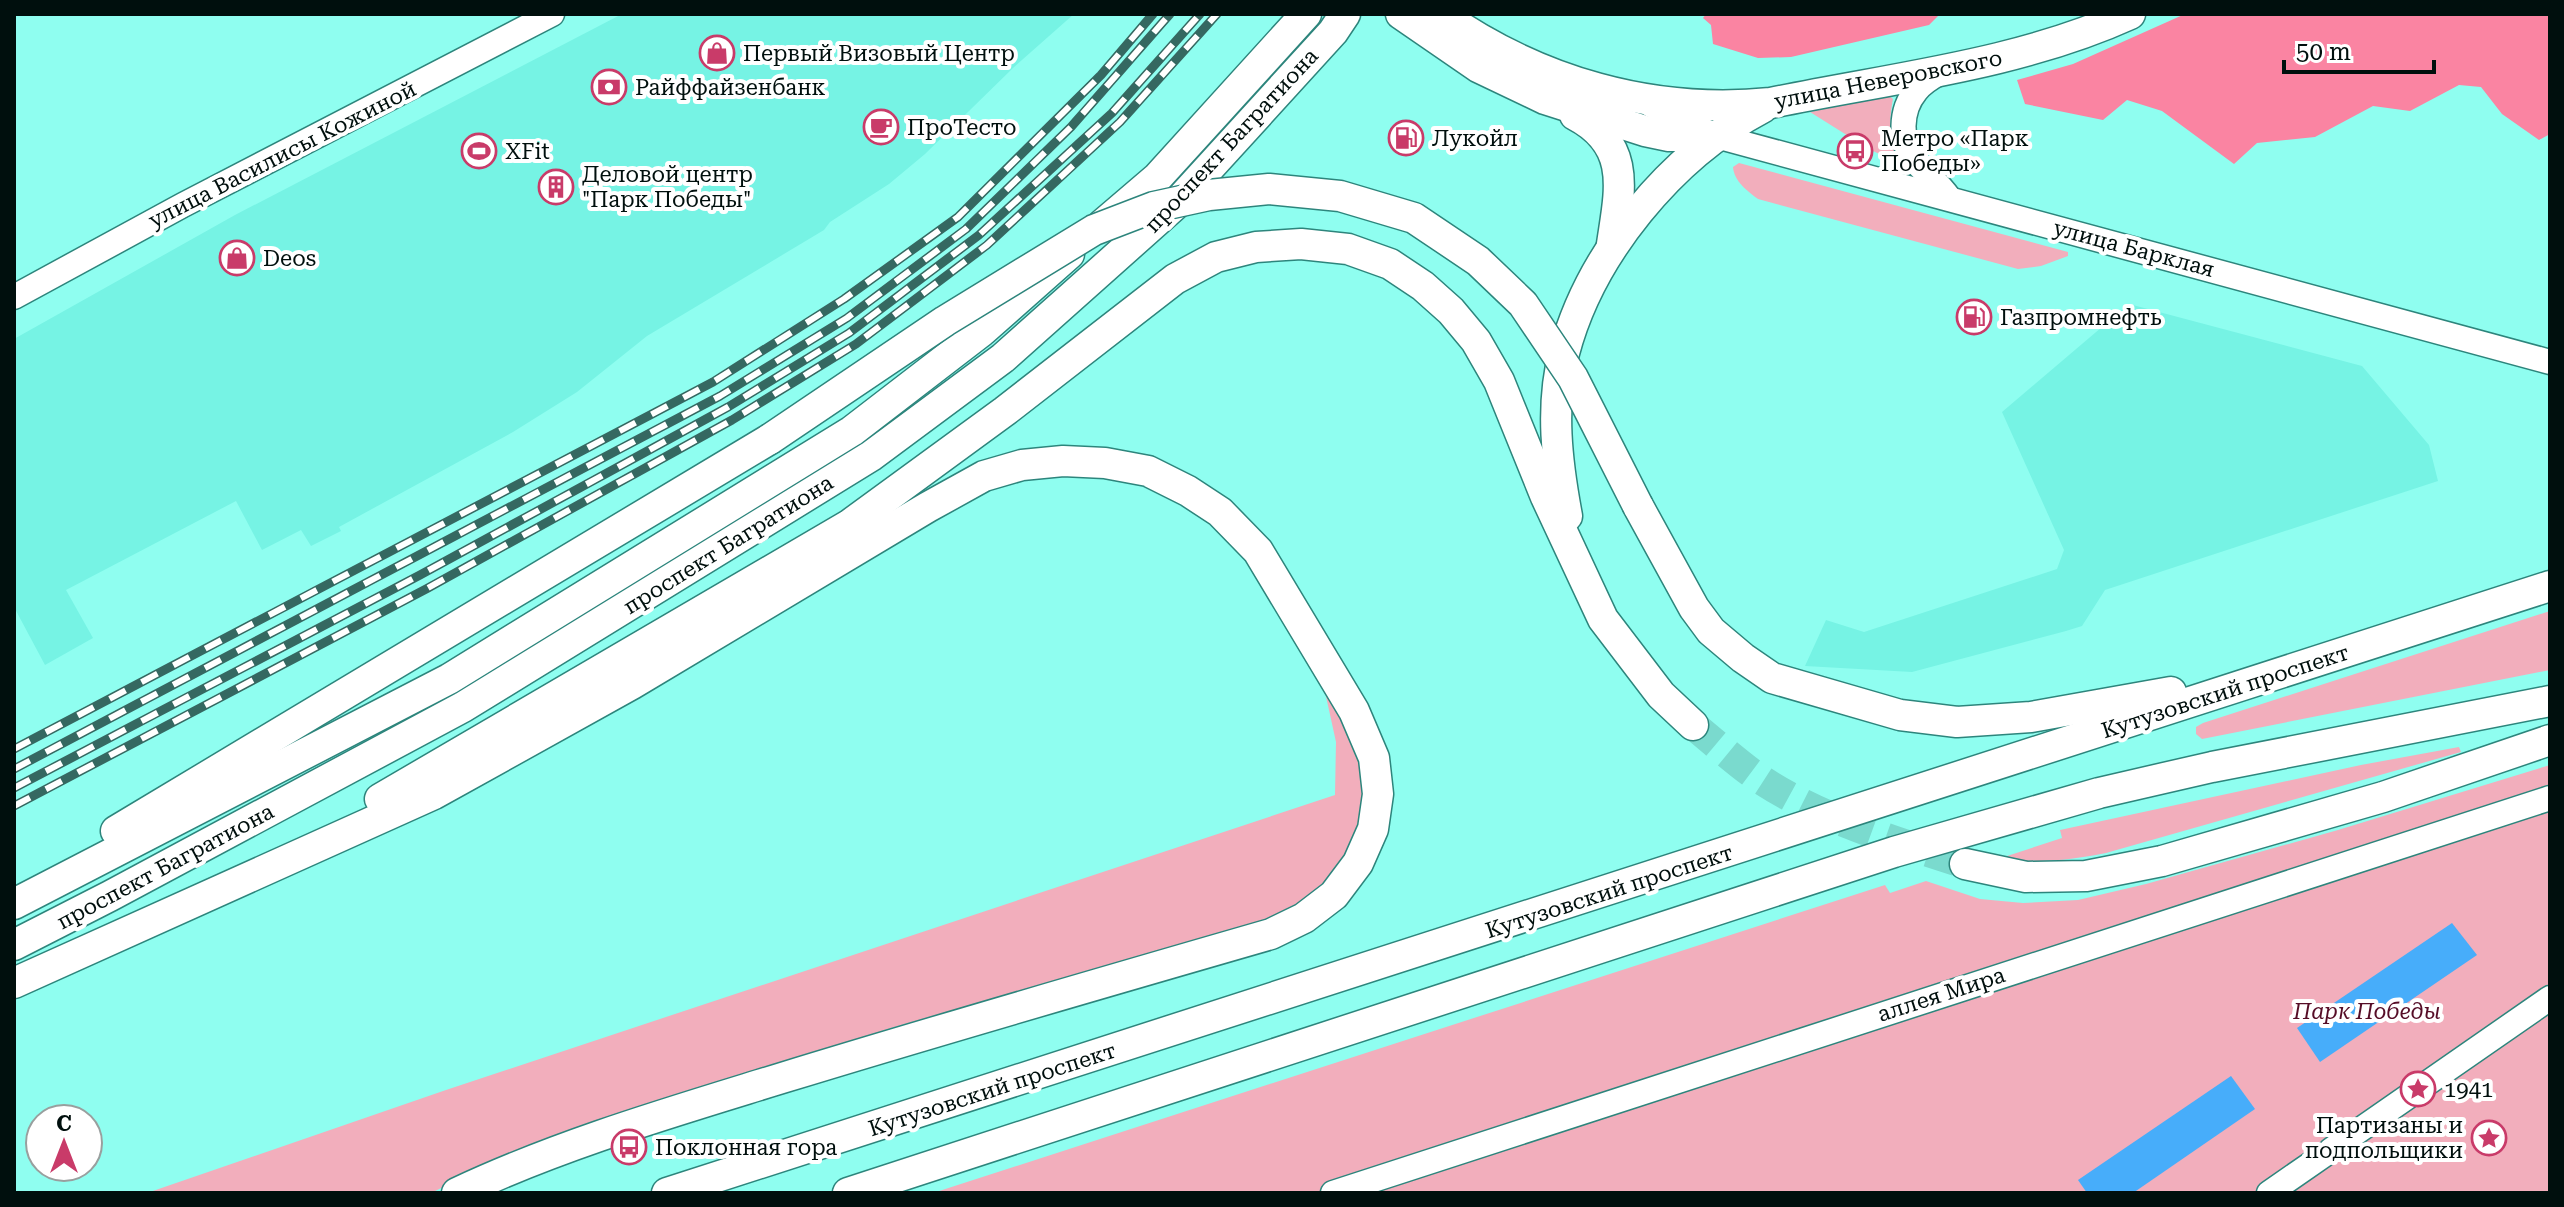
<svg xmlns="http://www.w3.org/2000/svg" width="2564" height="1207" font-family="'Roboto Serif',serif">
  <style>
    .built { fill: #76f3e4 }
    .green { fill: #f2aebc }
    .forest { fill: #fa84a2 }
    .water { fill: #47adfa }
    .lines { fill: none; stroke-linecap: round; stroke-linejoin: round }
    .major-tunnel { stroke: #7adace; stroke-width: 30; stroke-dasharray: 30 15; stroke-linecap: butt }
    .minor-casing { stroke: #2d857c; stroke-width: 27 }
    .major-casing { stroke: #2d857c; stroke-width: 33 }
    .minor { stroke: #fff; stroke-width: 24 }
    .major { stroke: #fff; stroke-width: 30 }
    .rail-casing { stroke: #356861; stroke-width: 9 }
    .rail { stroke: #fff; stroke-width: 6; stroke-dasharray: 18; stroke-linecap: butt }
    .major-bridge-casing { stroke: #2d857c; stroke-width: 33; stroke-linecap: butt }
    .major-bridge { stroke: #fff; stroke-width: 30 }
    .labels { text-anchor: middle; stroke-width: 8; stroke-linejoin: round; paint-order: stroke }
    .poi-label { font-size: 22px; fill: #000f0d; stroke: #fff; text-anchor: start }
    .street-label { font-size: 22px; fill: #000f0d; stroke: #fff }
    .park-label { font-size: 22px; font-style: italic; fill: #560d27; stroke: #fff }
  </style>
  <rect width="100%" height="100%" fill="#8ffef0"/>
  <g class="built">
    <path d="M622,14H1074L1013,68L925,154L889,184L830,222L824,230L647,336L577,392L513,432L339,527L341,531L311,546L301,530L262,550L236,501L66,590L93,638L45,665L14,607V339L235,215Z"/>
    <path d="M2129,304L2362,366L2429,445L2438,481L2105,590L2082,626L2066,631L1912,672L1805,666L1826,620L1864,632L2057,569L2064,550L2002,412Z"/>
  </g>
  <g class="green">
    <path d="M1888,95L1893,99C1888,124 1890,141 1902,165L1869,149L1810,112Z"/>
    <path d="M1739,163L2068,252V256L2041,266L2018,269L1758,199C1747,191 1734,181 1733,167Z"/>
    <path d="M2550,611V670L2202,739L2196,734V727L2203,723Z"/>
    <path d="M1322,678L1363,760L1366,819L1343,873L1286,915L891,1028L509,1155L431,1193H147L446,1090L1335,795L1336,742Z"/>
    <path d="M2459,747L2461,752L2106,853C2070,860 2037,864 2001,858L2062,838L2060,830L2361,765Z"/>
    <path d="M2550,765V1193H933L1885,885L1890,893L1926,881L1980,899L2023,903L2078,900L2146,884L2338,830Z"/>
  </g>
  <g class="forest">
    <path d="M1706,14H1940L1929,25L1791,57L1758,58L1713,44L1711,25L1703,18Z"/>
    <path d="M2185,14H2550V134L2539,140L2502,114L2481,87L2459,85L2410,111L2373,106L2315,137L2257,143L2234,164L2162,111L2127,100L2103,120L2025,104L2017,80L2073,64Z"/>
  </g>
  <g class="water">
    <path d="M2452,923L2477,955L2320,1062L2297,1028Z"/>
    <path d="M2231,1076L2255,1109L2133,1193H2087L2078,1180Z"/>
  </g>
  <g class="lines">
    <path class="major-tunnel" d="M1693,725C1715,743 1737,763 1760,779C1822,820 1896,841 1965,864"/>
    <g class="minor-casing">
      <g id="minor">
        <path d="M1941,72C1932,77 1922,83 1916,91C1900,110 1899,142 1915,161C1926,174 1939,183 1949,198"/>
        <path d="M1651,105L1716,136L2550,362"/>
        <path d="M14,297L183,205L552,14"/>
        <path d="M2331,1150L2550,998"/>
        <path d="M1333,1193L2550,798"/>
        <path d="M2269,1193L2324,1155"/>
      </g>
    </g>
    <g class="major-casing">
      <g id="major">
        <path d="M1401,14L1478,67L1545,99L1645,131L1669,136H1716"/>
        <path d="M1441,14C1538,82 1652,115 1771,103C1891,78 2018,65 2130,14"/>
        <path d="M1575,115C1632,145 1620,190 1612,244"/>
        <path d="M1102,225L1157,178L1306,14"/>
        <path d="M1638,506L1694,608L1711,631L1743,658L1772,678L1900,715L1957,722L2031,717L2171,692"/>
        <path d="M1567,516C1557,463 1550,406 1564,353C1590,254 1671,156 1762,108"/>
        <path d="M380,799L849,525L1005,411L1175,279L1216,257L1256,247L1301,244L1348,249L1390,264L1423,286L1451,311L1476,341L1499,381L1546,497L1603,619L1661,695L1693,725"/>
        <path d="M116,831L770,439"/>
        <path d="M1965,864L2026,877L2086,876L2162,861L2383,797L2550,740"/>
        <path d="M14,904L449,679L852,431L982,331L1069,254"/>
        <path d="M14,945L110,896L463,707L871,456L1003,358L1178,202L1333,32L1345,14"/>
        <path d="M14,983L434,794L632,684L928,507L984,476L1022,465L1063,461L1105,463L1148,471L1188,491L1220,512L1258,551L1354,711L1374,758L1378,794L1373,829L1358,863L1334,895L1304,918L1271,934C1108,981 945,1028 782,1078C672,1112 561,1144 457,1193"/>
        <path d="M667,1193L2550,586"/>
        <path d="M848,1193L1894,852L2099,793L2212,767L2550,701"/>
      </g>
    </g>
    <use href="#minor" class="minor"/>
    <use href="#major" class="major"/>
    <g class="rail-casing">
      <g id="rail">
        <path d="M14,749L713,382L844,299L958,217L1101,75L1153,14"/>
        <path d="M14,769L720,396L847,318L966,229L1071,127L1170,14"/>
        <path d="M14,788L420,575L728,407L849,333L979,235L1112,113L1200,14"/>
        <path d="M14,806L428,588L732,420L856,344L987,245L1120,122L1217,14"/>
      </g>
    </g>
    <use href="#rail" class="rail"/>
    <g class="major-bridge-casing">
      <path id="major-bridge" d="M770,439L945,321L1094,230L1154,207L1209,195L1269,189L1340,196L1414,218L1478,261L1523,304L1573,378L1638,506"/>
    </g>
    <use href="#major-bridge" class="major-bridge"/>
  </g>
  <defs>
    <g id="shop-ring" transform="scale(1.8)"><circle r="9.5" fill="#fff" stroke="#c93b69" stroke-width="1.5"/><path d="M-5-2.5h2.3a2.7 3.5 0 0 1 5.4 0H5L5.5 6h-11ZM-1.5-2.5h3a1.5 2.3 0 0 0-3 0Z" fill="#c93b69"/></g>
    <g id="bank-ring" transform="scale(1.8)"><circle r="9.5" fill="#fff" stroke="#c93b69" stroke-width="1.5"/><path d="M-6-4H6V4H-6ZM0-2.3a2.3 2.3 0 1 0 0 4.6a2.3 2.3 0 1 0 0-4.6Z" fill="#c93b69"/></g>
    <g id="cafe-ring" transform="scale(1.8)"><circle r="9.5" fill="#fff" stroke="#c93b69" stroke-width="1.5"/><path d="M-5.5-4.5H6V0H3Q3 3.5 0 3.5H-2.5Q-5.5 3.5-5.5 0ZM3-3.2v2h1.7v-2ZM-6 4.5H4V6H-6Z" fill="#c93b69"/></g>
    <g id="fuel-ring" transform="scale(1.8)"><circle r="9.5" fill="#fff" stroke="#c93b69" stroke-width="1.5"/><path d="M-5.5-6h7V0h2V4h1.3V-2.5L3-4.5l.8-.8L6-3V5H2.5V1h-1V6h-7ZM-4.2-4.7v3.2H.2V-4.7Z" fill="#c93b69"/></g>
    <g id="stadium-ring" transform="scale(1.8)"><circle r="9.5" fill="#fff" stroke="#c93b69" stroke-width="1.5"/><path d="M0-5a6.5 5 0 1 0 0 10a6.5 5 0 1 0 0-10ZM-3.5-1.8h7v3.6h-7Z" fill="#c93b69"/></g>
    <g id="bus-ring" transform="scale(1.8)"><circle r="9.5" fill="#fff" stroke="#c93b69" stroke-width="1.5"/><path d="M-5-6H5V4H4V6H2V4H-2V6H-4V4H-5ZM-3.5-4V0h7V-4ZM-3.5 1.2v1.5H-2V1.2ZM2 1.2v1.5H3.5V1.2Z" fill="#c93b69"/></g>
    <g id="building-ring" transform="scale(1.8)"><circle r="9.5" fill="#fff" stroke="#c93b69" stroke-width="1.5"/><path d="M-4-6H4V6H1V3H-1V6H-4ZM-2.5-4.3h1.7v1.8h-1.7ZM.8-4.3h1.7v1.8H.8ZM-2.5-1h1.7V.8h-1.7ZM.8-1h1.7V.8H.8Z" fill="#c93b69"/></g>
    <g id="sight-ring" transform="scale(1.8)"><circle r="9.5" fill="#fff" stroke="#c93b69" stroke-width="1.5"/><path d="M0-6L1.8-2.2L6-1.7L2.9 1.2L3.7 5.4L0 3.3L-3.7 5.4L-2.9 1.2L-6-1.7L-1.8-2.2Z" fill="#c93b69"/></g>
  </defs>
  <g fill-rule="evenodd">
    <use href="#shop-ring" x="717" y="53"/>
    <use href="#bank-ring" x="609" y="87"/>
    <use href="#cafe-ring" x="881" y="127"/>
    <use href="#fuel-ring" x="1406" y="138"/>
    <use href="#stadium-ring" x="479" y="151"/>
    <use href="#bus-ring" x="1855" y="151"/>
    <use href="#building-ring" x="556" y="187"/>
    <use href="#shop-ring" x="237" y="258"/>
    <use href="#fuel-ring" x="1974" y="317"/>
    <use href="#sight-ring" x="2418" y="1089"/>
    <use href="#sight-ring" x="2489" y="1138"/>
    <use href="#bus-ring" x="629" y="1147"/>
  </g>
  <g class="labels">
    <g class="poi-label">
      <text x="743" y="61">Первый Визовый Центр</text>
      <text x="635" y="95">Райффайзенбанк</text>
      <text x="907" y="135">ПроТесто</text>
      <text x="1432" y="146">Лукойл</text>
      <text x="1881" y="146">Метро «Парк<tspan x="1881" dy="25">Победы»</tspan></text>
      <text x="505" y="159">XFit</text>
      <text x="582" y="182">Деловой центр<tspan x="582" dy="25">"Парк Победы"</tspan></text>
      <text x="263" y="266">Deos</text>
      <text x="2000" y="325">Газпромнефть</text>
      <text x="2444" y="1097">1941</text>
      <text x="2463" y="1133" text-anchor="end">Партизаны и<tspan x="2463" dy="25">подпольщики</tspan></text>
      <text x="655" y="1155">Поклонная гора</text>
    </g>
    <g class="street-label">
      <text transform="translate(1888 79) rotate(-11)" y="8">улица Неверовского</text>
      <text transform="translate(1231 140) rotate(-47)" y="8">проспект Багратиона</text>
      <text transform="translate(282 154) rotate(-27)" y="8">улица Василисы Кожиной</text>
      <text transform="translate(2134 248) rotate(15)" y="8">улица Барклая</text>
      <text transform="translate(728 544) rotate(-32)" y="8">проспект Багратиона</text>
      <text transform="translate(2225 691) rotate(-18)" y="8">Кутузовский проспект</text>
      <text transform="translate(165 866) rotate(-28)" y="8">проспект Багратиона</text>
      <text transform="translate(1609 891) rotate(-18)" y="8">Кутузовский проспект</text>
      <text transform="translate(1941 994) rotate(-18)" y="8">аллея Мира</text>
      <text transform="translate(992 1089) rotate(-18)" y="8">Кутузовский проспект</text>
    </g>
    <g class="park-label">
      <text x="2367" y="1019">Парк Победы</text>
    </g>
  </g>
  <rect width="2564" height="1207" fill="none" stroke="#000f0d" stroke-width="32"/>
  <g transform="translate(64 1143)"><circle r="38" fill="#ffffff" stroke="#999f9e" stroke-width="2"/>
  <path d="M0-6L14 30L0 20L-14 30Z" fill="#c93b69"/>
  <text y="-12" font-size="22" font-weight="bold" text-anchor="middle" fill="#000f0d">С</text>
  </g>
  <path d="M2284 60v12h150v-12" fill="none" stroke="#000f0d" stroke-width="4"/>
  <text x="2296" y="60" font-size="24" fill="#000f0d" stroke="#ffffff" stroke-width="6" paint-order="stroke">50 m</text>
</svg>
